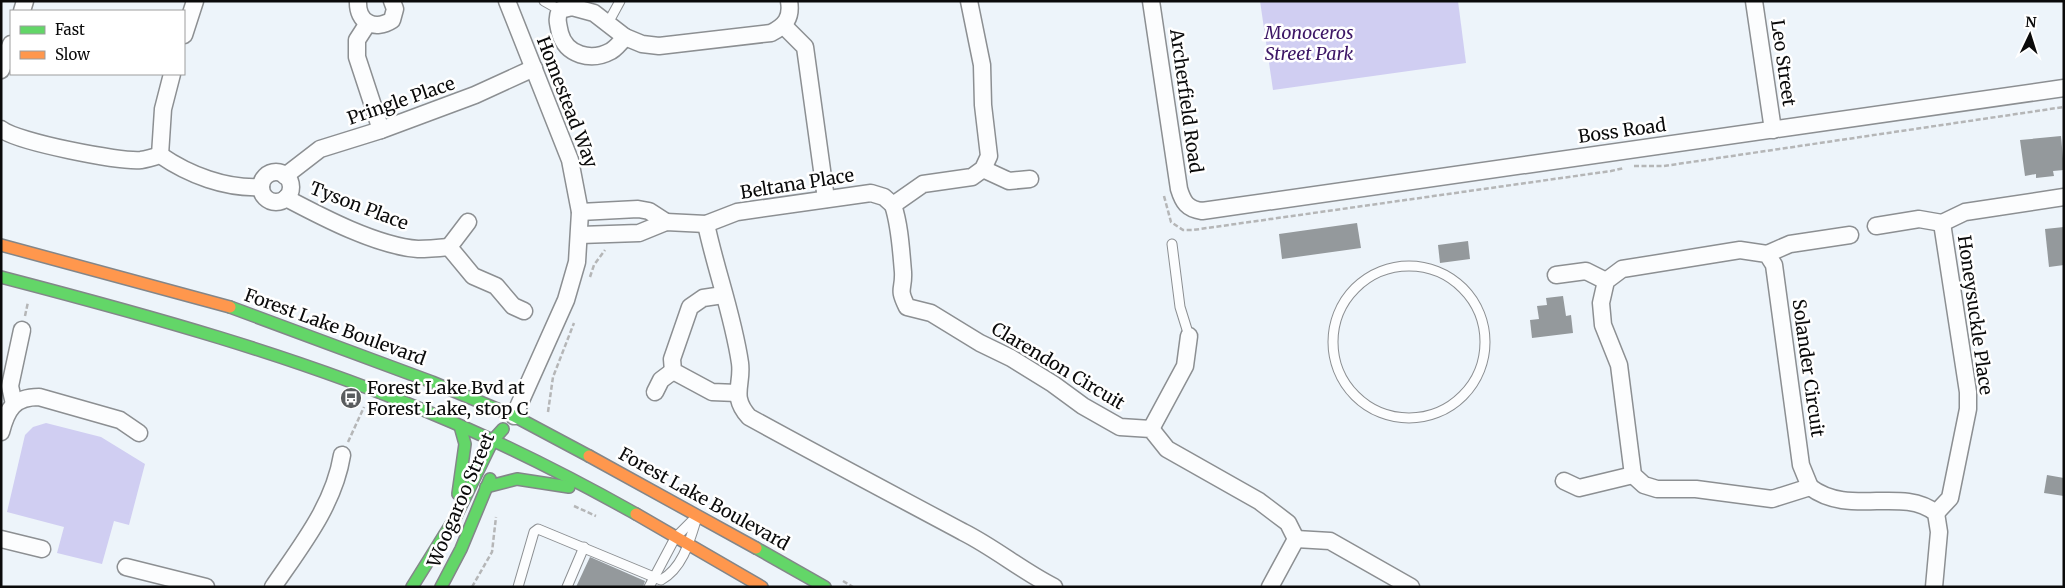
<svg xmlns="http://www.w3.org/2000/svg" width="2065" height="588" font-family="Merriweather,serif">
  <style>
    .green { fill: #d0cef2 }
    .building { fill: #94999c }
    .lines { fill: none; stroke-linecap: round; stroke-linejoin: round }
    .lane-casing { stroke: #8c8f92; stroke-width: 11 }
    .street-casing { stroke: #8c8f92; stroke-width: 19 }
    .fast-casing { stroke: #838689; stroke-width: 14 }
    .slow-casing { stroke: #838689; stroke-width: 14 }
    .path { stroke: #b5b6b7; stroke-width: 2.5; stroke-dasharray: 5 2.5; stroke-linecap: butt }
    .lane { stroke: #fcfdfe; stroke-width: 9 }
    .street { stroke: #fcfdfe; stroke-width: 16 }
    .fast { stroke: #63d668; stroke-width: 11 }
    .slow { stroke: #ff974d; stroke-width: 11 }
    .labels { text-anchor: middle; stroke-width: 5; stroke-linejoin: round; paint-order: stroke }
    .park-label { font-size: 18px; font-style: italic; fill: #3d1766; stroke: #fff }
    .street-label { font-size: 18px; fill: #0a0a0a; stroke: #fff }
    .poi-label { font-size: 18px; fill: #0a0a0a; stroke: #fff; text-anchor: start }
  </style>
  <rect width="100%" height="100%" fill="#edf4fa"/>
  <g class="green">
    <path d="M1260,1H1458L1466,63L1273,90Z"/>
    <path d="M46,423L101,437L145,464L129,525L114,521L102,564L57,553L64,527L7,512L25,435L33,427Z"/>
  </g>
  <g class="building">
    <path d="M2061,136L2064,170L2053,171L2054,176L2036,178V174L2025,176L2020,140Z"/>
    <path d="M1357,223L1361,248L1282,259L1279,234Z"/>
    <path d="M2064,227V265L2049,267L2045,229Z"/>
    <path d="M1468,241L1470,259L1440,263L1438,245Z"/>
    <path d="M1563,296L1566,316L1571,315L1573,333L1532,338L1530,320L1539,319L1537,306L1547,305L1546,298Z"/>
    <path d="M2047,475L2064,478V496L2044,493Z"/>
    <path d="M590,557L645,581L643,587H576Z"/>
  </g>
  <g class="lines">
    <g class="lane-casing">
      <g id="lane">
        <path d="M544,1L560,10"/>
        <path d="M608,23L620,1"/>
        <path d="M1172,244L1180,307L1189,336"/>
        <circle cx="1409" cy="342" r="76"/>
        <path d="M518,587L534,532L538,529L661,580C683,568 690,540 697,517"/>
        <path d="M567,587L584,547"/>
        <path d="M649,587L675,538L695,518"/>
      </g>
    </g>
    <g class="street-casing">
      <g id="street">
        <path d="M358,1C357,23 375,31 392,20L395,9L392,1"/>
        <path d="M507,1L570,160L580,212L577,262L566,300L514,416"/>
        <path d="M1151,1L1179,189C1183,202 1187,209 1202,211L2064,88"/>
        <path d="M1754,1L1773,130"/>
        <path d="M572,7L594,13L625,37C621,42 616,48 611,51C591,62 566,55 560,33C558,23 556,19 560,10Z"/>
        <path d="M22,11L25,1"/>
        <path d="M368,23L357,40V57L381,130"/>
        <path d="M784,26L805,47L826,199"/>
        <path d="M184,35L195,1"/>
        <path d="M625,37L642,44L659,46L771,33C785,26 792,18 789,1"/>
        <path d="M1,70L11,44"/>
        <path d="M1,129C17,142 120,162 141,160C148,159 154,157 160,155C189,175 226,189 261,187"/>
        <path d="M160,155L163,109L172,74"/>
        <path d="M983,169L1009,181L1030,179"/>
        <circle cx="276" cy="187" r="15"/>
        <path d="M285,176L320,149L381,130L475,95L534,68"/>
        <path d="M286,198C322,217 377,246 418,249C428,249 439,248 449,247"/>
        <path d="M893,205C900,226 901,250 903,272C904,291 897,287 907,307L931,313L980,343L1011,358L1053,384L1083,406L1120,427L1151,429L1167,449L1259,501L1288,523L1296,539L1270,587"/>
        <path d="M893,205L923,184L972,177L983,169L989,156L983,105L982,65L969,1"/>
        <path d="M580,212L638,209L649,211L666,222"/>
        <path d="M468,222L449,247L473,276L496,286L513,306L524,311"/>
        <path d="M706,224C716,271 733,315 740,363C743,385 730,396 749,417C820,456 892,494 963,532C995,548 1022,571 1054,587"/>
        <path d="M1876,226L1919,219L1942,223L1965,212L2064,197"/>
        <path d="M580,235L639,233L666,222L706,224L737,212L871,193L884,197L893,205"/>
        <path d="M1740,250L1767,254L1774,265L1801,465L1810,487L1772,499L1696,489H1657L1644,485L1633,475L1619,365L1603,325L1601,303L1606,281L1622,269Z"/>
        <path d="M1767,254L1790,244L1850,235"/>
        <path d="M1556,275L1586,271L1606,281"/>
        <path d="M723,295L703,298L690,307L672,359L673,371L712,392L737,393"/>
        <path d="M655,392L661,380L673,371"/>
        <path d="M14,404L10,386L22,330"/>
        <path d="M1151,429L1185,366L1189,336"/>
        <path d="M1,432C7,409 14,397 39,397L120,420L139,433"/>
        <path d="M1564,481L1579,488L1633,475"/>
        <path d="M1810,487C1849,517 1902,486 1936,513L1939,532L1934,587"/>
        <path d="M1936,513L1950,498L1968,409V392L1942,223"/>
        <path d="M1,539L42,549"/>
        <path d="M1296,539L1330,541L1411,587"/>
        <path d="M126,567L206,587"/>
        <path d="M273,587C301,546 334,505 342,455"/>
      </g>
    </g>
    <g class="fast-casing">
      <g id="fast">
        <path d="M1,277C147,315 293,355 433,414C503,443 570,477 636,514"/>
        <path d="M230,307L432,382L514,416L589,456"/>
        <path d="M486,487L517,479L569,487"/>
        <path d="M458,494L465,444L460,426"/>
        <path d="M756,548L825,587"/>
        <path d="M412,587L455,518L493,440L503,429"/>
        <path d="M441,587L461,549L490,479"/>
      </g>
    </g>
    <g class="slow-casing">
      <g id="slow">
        <path d="M1,245L230,307"/>
        <path d="M589,456L756,548"/>
        <path d="M636,514L762,587"/>
      </g>
    </g>
    <g class="path">
      <path d="M546,60L555,52"/>
      <path d="M1634,166H1664L2064,107"/>
      <path d="M1164,196L1171,222L1183,230H1193L1611,171L1624,168"/>
      <path d="M590,277L594,265L605,250"/>
      <path d="M25,316L28,302"/>
      <path d="M548,412L553,377L574,323"/>
      <path d="M348,442L364,407"/>
      <path d="M574,506L596,516"/>
      <path d="M843,581L853,587"/>
      <path d="M472,587L492,552L496,517"/>
    </g>
    <use href="#lane" class="lane"/>
    <use href="#street" class="street"/>
    <use href="#fast" class="fast"/>
    <use href="#slow" class="slow"/>
  </g>
  <defs>
    <g id="bus-disc" transform="scale(1.125)"><circle r="9.5" fill="#595c5e" stroke="#fff"/><path d="M-5-6H5V4H4V6H2V4H-2V6H-4V4H-5ZM-3.5-4V0h7V-4ZM-3.5 1.2v1.5H-2V1.2ZM2 1.2v1.5H3.5V1.2Z" fill="#fff"/></g>
  </defs>
  <g fill-rule="evenodd">
    <use href="#bus-disc" x="351" y="398"/>
  </g>
  <g class="labels">
    <g class="park-label">
      <text x="1309" y="39">Monoceros<tspan x="1309" dy="21">Street Park</tspan></text>
    </g>
    <g class="street-label">
      <text transform="translate(1783 63) rotate(82)" y="6">Leo Street</text>
      <text transform="translate(401 101) rotate(-19)" y="6">Pringle Place</text>
      <text transform="translate(1186 101) rotate(82)" y="6">Archerfield Road</text>
      <text transform="translate(567 102) rotate(69)" y="6">Homestead Way</text>
      <text transform="translate(1622 131) rotate(-8)" y="6">Boss Road</text>
      <text transform="translate(797 184) rotate(-9)" y="6">Beltana Place</text>
      <text transform="translate(359 206) rotate(21)" y="6">Tyson Place</text>
      <text transform="translate(1975 315) rotate(82)" y="6">Honeysuckle Place</text>
      <text transform="translate(335 327) rotate(20)" y="6">Forest Lake Boulevard</text>
      <text transform="translate(1058 366) rotate(31)" y="6">Clarendon Circuit</text>
      <text transform="translate(1808 368) rotate(82)" y="6">Solander Circuit</text>
      <text transform="translate(704 499) rotate(29)" y="6">Forest Lake Boulevard</text>
      <text transform="translate(461 500) rotate(-67)" y="6">Woogaroo Street</text>
    </g>
    <g class="poi-label">
      <text x="367" y="394">Forest Lake Bvd at<tspan x="367" dy="21">Forest Lake, stop C</tspan></text>
    </g>
  </g>
  <rect width="2065" height="588" fill="none" stroke="#0a0a0a" stroke-width="5"/>
  <rect x="10" y="10" width="175" height="65" fill="#ffffff" stroke="#9d9d9d"/>
  <rect x="20" y="26" width="25" height="8" fill="#63d668" stroke="#9d9d9d"/>
  <text x="55" y="35" font-size="15" fill="#0a0a0a">Fast</text>
  <rect x="20" y="51" width="25" height="8" fill="#ff974d" stroke="#9d9d9d"/>
  <text x="55" y="60" font-size="15" fill="#0a0a0a">Slow</text>
  <g transform="translate(2030 35) rotate(4)" stroke="#ffffff" stroke-width="4" paint-order="stroke">
  <path d="M0-4L9 19L0 12L-9 19Z" fill="#0a0a0a"/>
  <text y="-8" font-size="14" font-weight="bold" text-anchor="middle" fill="#0a0a0a">N</text>
  </g>
</svg>
